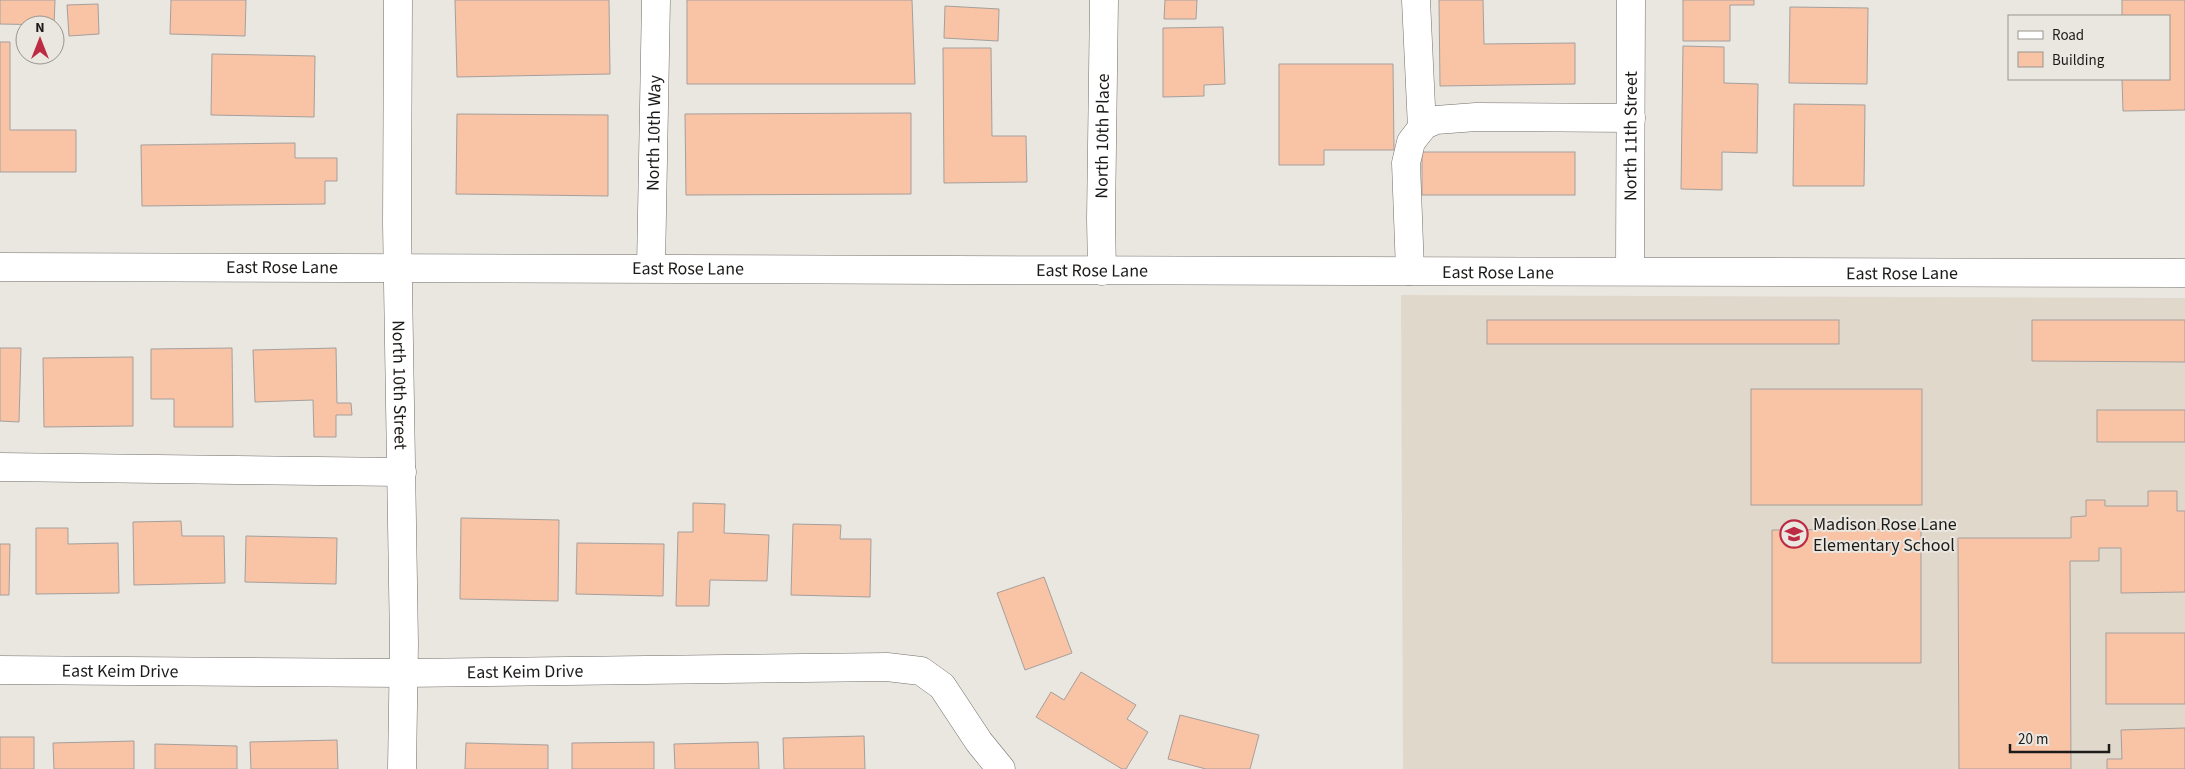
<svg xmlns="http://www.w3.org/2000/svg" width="2185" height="769" font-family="'Source Sans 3',sans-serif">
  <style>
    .built { fill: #e1d8cc }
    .building { fill: #f9c4a6; stroke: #a59f9c }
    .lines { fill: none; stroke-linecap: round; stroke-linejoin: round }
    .minor-casing { stroke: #736f6a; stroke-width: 29 }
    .minor { stroke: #fff; stroke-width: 28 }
    .labels { text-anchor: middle; stroke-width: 4; stroke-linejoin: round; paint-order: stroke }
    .street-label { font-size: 18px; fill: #1d1b19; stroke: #eae6e0 }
    .poi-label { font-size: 18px; fill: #1d1b19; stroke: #eae6e0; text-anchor: start }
  </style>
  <rect width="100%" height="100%" fill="#eae6e0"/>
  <path class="built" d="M1401,295L2185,298V769H1403Z"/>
  <g class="building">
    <path d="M0,0H55L54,25L0,24Z"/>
    <path d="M171,0H246L245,36L170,34Z"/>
    <path d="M455,0H609L610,74L457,77Z"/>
    <path d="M687,0H912L915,84H687Z"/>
    <path d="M1165,0H1197L1196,19H1164Z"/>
    <path d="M1439,0H1483L1484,44L1575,43V84L1440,86Z"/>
    <path d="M1683,0H1754V5H1730V41H1683Z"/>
    <path d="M2122,0H2185V110L2123,111L2122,79H2169V16H2122Z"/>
    <path d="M98,4L99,34L69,36L67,5Z"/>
    <path d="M945,6L999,9L998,41L944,38Z"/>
    <path d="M1790,7L1868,8L1867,84L1789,83Z"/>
    <path d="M1223,27L1225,84L1204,85V96L1163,97V28Z"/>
    <path d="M0,42H10V130H76V172H0Z"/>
    <path d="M1683,46L1724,47V83L1758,84L1757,153L1722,152V190L1681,189Z"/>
    <path d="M943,48H991L992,136H1026L1027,182L944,183Z"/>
    <path d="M212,54L315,56L314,117L211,115Z"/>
    <path d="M1279,64H1393L1394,150H1324V165H1279Z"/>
    <path d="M1794,104L1865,105L1864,186H1793Z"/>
    <path d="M911,113V194L686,195L685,114Z"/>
    <path d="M457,114L608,115V196L456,194Z"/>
    <path d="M295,143V158H337V181H325V204L142,206L141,145Z"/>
    <rect x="1422" y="152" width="153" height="43"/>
    <rect x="1487" y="320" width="352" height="24"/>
    <path d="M2032,320H2185V362L2032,361Z"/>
    <path d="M0,348H21L19,422L0,421Z"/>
    <path d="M232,348L233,427H174V399H151V349Z"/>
    <path d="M336,348L337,403H351L352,415H336V437H314L313,400L255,402L253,350Z"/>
    <path d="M133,357V426L44,427L43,358Z"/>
    <rect x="1751" y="389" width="171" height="116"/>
    <rect x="2097" y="410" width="88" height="32"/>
    <path d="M2148,491H2177V511H2185V592L2121,593V548H2099V561H2070L2071,769H1959L1958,538H2071V517L2086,516V500H2105V506H2148Z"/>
    <path d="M693,503L725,504L724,533L769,535L767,581L710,580L709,606H676L678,532H693Z"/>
    <path d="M461,518L559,520L558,601L460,599Z"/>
    <path d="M181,521L182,536H224L225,583L134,585L133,522Z"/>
    <path d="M793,524L841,525L840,539H871L870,597L791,595Z"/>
    <path d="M36,528H68V544L118,543L119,593L36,594Z"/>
    <path d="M1921,529V663H1772V530Z"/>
    <path d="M246,536L337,538L336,584L245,582Z"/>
    <path d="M577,543L664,544L663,596L576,594Z"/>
    <path d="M0,544H10L9,595H0Z"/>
    <path d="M1044,577L1072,653L1025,670L997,593Z"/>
    <rect x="2106" y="633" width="79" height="71"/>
    <path d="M1081,672L1136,705L1127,719L1148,732L1126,769H1122L1036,717L1051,692L1064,700Z"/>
    <path d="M1180,715L1259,735L1250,769H1206L1168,759Z"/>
    <path d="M2185,728V769H2107V759H2122L2121,730Z"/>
    <path d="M864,736L865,769H784L783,738Z"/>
    <rect x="0" y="737" width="34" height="32"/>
    <path d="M337,740L338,769H251L250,742Z"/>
    <path d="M134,741V769H54L53,743Z"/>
    <path d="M654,742V769H572V743Z"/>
    <path d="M758,742L759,769H675L674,744Z"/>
    <path d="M466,743L548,745V769H465Z"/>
    <path d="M155,744L237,746V769H155Z"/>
  </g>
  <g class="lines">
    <g class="minor-casing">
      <g id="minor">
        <path id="s1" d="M398,0L397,224L404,643L402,769"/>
        <path d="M1416,0L1422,128"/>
        <path id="s2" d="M0,267C728,266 1457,275 2185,273"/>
        <path id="s3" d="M651,267L656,0"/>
        <path id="s4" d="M1102,271L1101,219L1104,0"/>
        <path d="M1410,271L1406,163L1411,142L1424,125L1436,120L1476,117L1631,118"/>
        <path id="s5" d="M1630,271L1631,0"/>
        <path d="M0,467L402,472"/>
        <path id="s6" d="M0,670L404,673L887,667L921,671L942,686L979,742L1001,769"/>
      </g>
    </g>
    <use href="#minor" class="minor"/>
  </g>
  <defs>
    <g id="school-ring" transform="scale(1.4375)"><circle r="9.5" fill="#eae6e0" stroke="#bc2b43" stroke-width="1.5"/><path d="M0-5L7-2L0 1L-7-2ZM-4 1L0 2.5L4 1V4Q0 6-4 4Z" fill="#bc2b43"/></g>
  </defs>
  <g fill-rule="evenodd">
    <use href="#school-ring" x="1794" y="534"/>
  </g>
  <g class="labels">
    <g class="street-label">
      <text dy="6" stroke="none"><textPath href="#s3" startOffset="134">North 10th Way</textPath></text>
      <text dy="6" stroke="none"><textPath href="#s4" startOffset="135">North 10th Place</textPath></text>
      <text dy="6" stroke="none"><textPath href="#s5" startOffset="135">North 11th Street</textPath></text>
      <text dy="6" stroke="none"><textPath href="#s2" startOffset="282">East Rose Lane</textPath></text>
      <text dy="6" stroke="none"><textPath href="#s2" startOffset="688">East Rose Lane</textPath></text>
      <text dy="6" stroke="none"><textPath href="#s2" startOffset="1092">East Rose Lane</textPath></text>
      <text dy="6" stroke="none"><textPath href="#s2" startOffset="1498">East Rose Lane</textPath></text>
      <text dy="6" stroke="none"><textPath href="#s2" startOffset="1902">East Rose Lane</textPath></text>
      <text dy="6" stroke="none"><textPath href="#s1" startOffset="385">North 10th Street</textPath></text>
      <text dy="6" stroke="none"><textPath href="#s6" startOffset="120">East Keim Drive</textPath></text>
      <text dy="6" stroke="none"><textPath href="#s6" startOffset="525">East Keim Drive</textPath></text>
    </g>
    <g class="poi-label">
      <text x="1813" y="530">Madison Rose Lane<tspan x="1813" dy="21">Elementary School</tspan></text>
    </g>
  </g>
  <rect x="2008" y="15" width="162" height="65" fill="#eae6e0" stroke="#989590"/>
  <rect x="2018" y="31" width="25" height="8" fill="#ffffff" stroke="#989590"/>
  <text x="2052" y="40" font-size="15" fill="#1d1b19">Road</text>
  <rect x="2018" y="52" width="25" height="15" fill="#f9c4a6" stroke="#989590"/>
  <text x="2052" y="65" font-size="15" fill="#1d1b19">Building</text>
  <g transform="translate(40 40)"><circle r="24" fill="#eae6e0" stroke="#989590"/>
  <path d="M0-4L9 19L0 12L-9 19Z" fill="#bc2b43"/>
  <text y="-8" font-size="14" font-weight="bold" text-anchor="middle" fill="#1d1b19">N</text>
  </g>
  <path d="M2010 744v8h99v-8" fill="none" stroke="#1d1b19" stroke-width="2.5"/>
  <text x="2018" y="744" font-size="15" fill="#1d1b19" stroke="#eae6e0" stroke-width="4" paint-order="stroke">20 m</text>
</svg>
